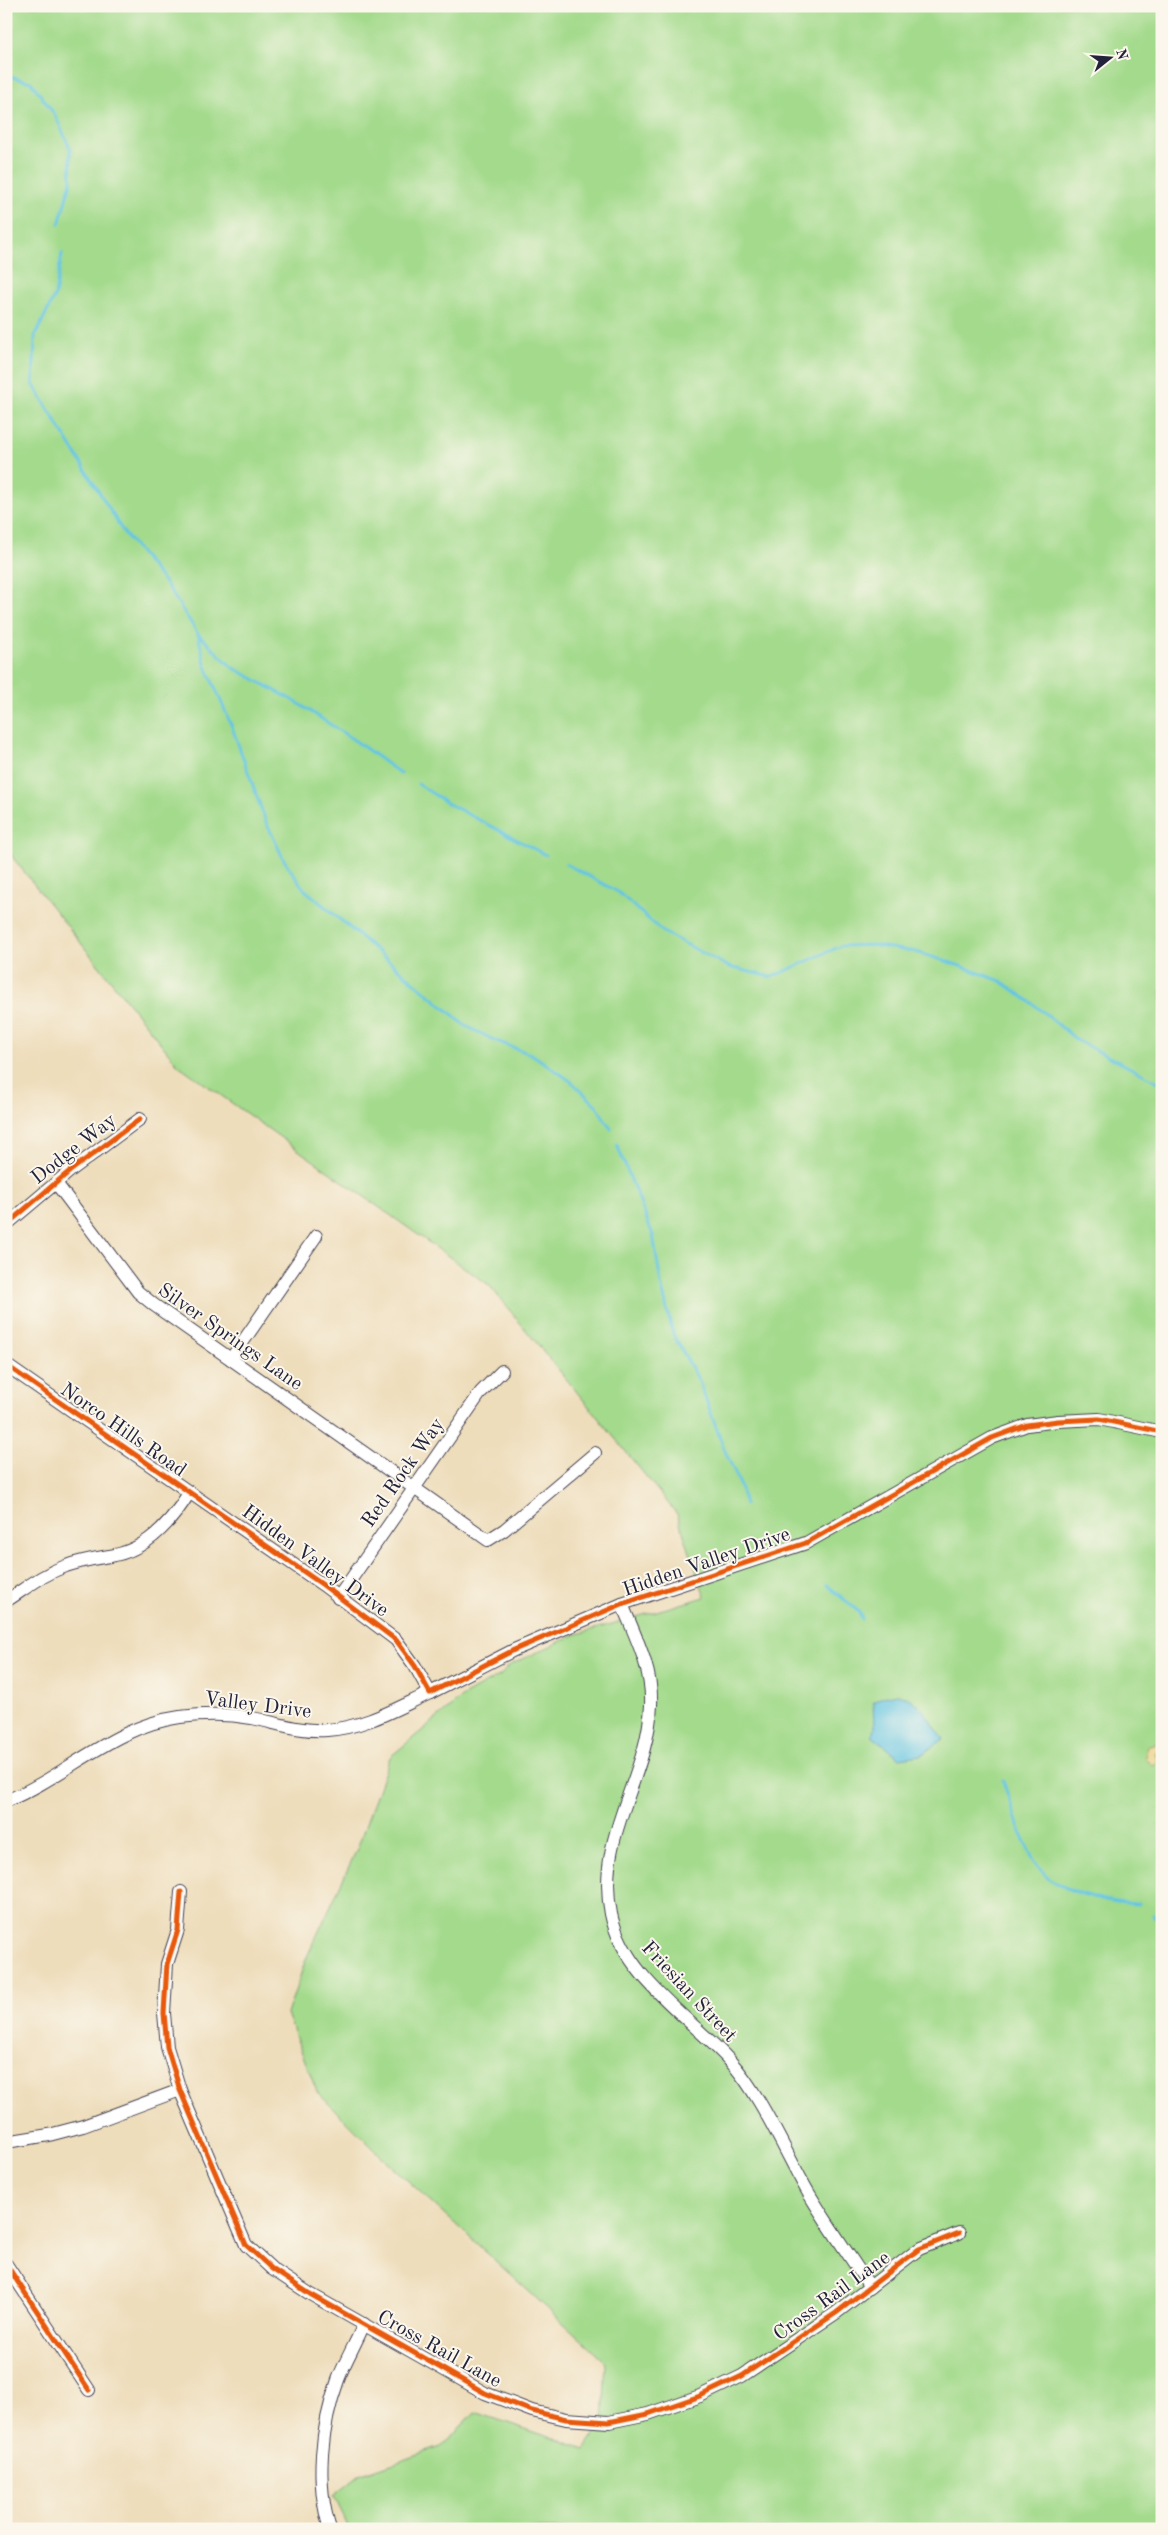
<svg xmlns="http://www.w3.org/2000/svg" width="1168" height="2535" font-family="'Old Standard TT',serif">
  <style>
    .green { fill: #a3da8b; stroke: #627e63 }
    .sand { fill: #eeda9e; stroke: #887e6c }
    .water { fill: #64c5e2; stroke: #43748e }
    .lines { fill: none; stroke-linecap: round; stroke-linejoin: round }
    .stream { stroke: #64c5e2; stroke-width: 3 }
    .minor-casing { stroke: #413e4e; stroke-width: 14 }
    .minor { stroke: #fff; stroke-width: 12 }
    .cycleway-casing { stroke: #fbf7ec; stroke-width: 8 }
    .cycleway { stroke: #e8590c; stroke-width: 5 }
    .labels { text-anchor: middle; stroke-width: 4; stroke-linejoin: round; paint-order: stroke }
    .street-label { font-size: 20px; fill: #22223b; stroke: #fbf7ec }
  </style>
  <rect width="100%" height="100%" fill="#fbf7ec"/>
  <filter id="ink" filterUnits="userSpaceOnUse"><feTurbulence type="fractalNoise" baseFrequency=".02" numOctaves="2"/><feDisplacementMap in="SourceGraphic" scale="10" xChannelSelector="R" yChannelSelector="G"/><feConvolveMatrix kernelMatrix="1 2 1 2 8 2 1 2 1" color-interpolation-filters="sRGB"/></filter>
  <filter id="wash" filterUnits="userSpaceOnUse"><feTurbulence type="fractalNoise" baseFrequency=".0096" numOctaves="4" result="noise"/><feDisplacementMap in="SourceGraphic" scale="20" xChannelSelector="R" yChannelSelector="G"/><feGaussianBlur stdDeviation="1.12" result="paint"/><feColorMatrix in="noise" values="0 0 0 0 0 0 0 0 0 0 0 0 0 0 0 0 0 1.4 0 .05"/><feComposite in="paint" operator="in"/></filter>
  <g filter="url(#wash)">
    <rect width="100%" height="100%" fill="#edb"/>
    <path class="green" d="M6,6H1162V2529H349L334,2495L359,2475L441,2447L475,2412L585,2449L603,2422L606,2362L382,2157L317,2092L287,2014L306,1959L357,1849L390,1757L465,1695L501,1675L510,1665L574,1635L705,1597L677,1514L489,1285L178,1065L6,849Z"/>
    <path class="sand" d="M1162,1741V1751L1155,1753L1157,1761L1152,1765L1145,1758L1147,1746Z"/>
    <path class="water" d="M898,1694C922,1699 930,1723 944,1739L921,1755L900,1758L872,1736L874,1728L873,1702L882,1697Z"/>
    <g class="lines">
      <g class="stream">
        <path d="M6,75L31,82L55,115L70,148L71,182L59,224"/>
        <path d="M62,253L55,295L35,336L33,384L124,533L168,587L198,634L232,667L296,702L357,742L401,774"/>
        <path d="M198,634L205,664L232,727L266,822L284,860L304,889L466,1026L494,1040L533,1055L572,1082L596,1105L611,1129"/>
        <path d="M418,784L447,803L546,855"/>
        <path d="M566,864L618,892L663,932L729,967L772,977L841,946L872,945L916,952L955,964L1001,981L1036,1006L1078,1041L1162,1084"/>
        <path d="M617,1145L653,1235L661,1284L673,1334L699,1381L725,1451L739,1482L745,1505"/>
        <path d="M827,1585L859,1612L862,1619"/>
        <path d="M1003,1781C1012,1806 1027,1862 1048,1877C1071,1895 1111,1903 1139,1904"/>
        <path d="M1153,1914L1162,1925"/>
      </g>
    </g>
  </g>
  <g filter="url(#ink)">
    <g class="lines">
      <g class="minor-casing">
        <g id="minor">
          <path d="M56,1183L138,1292L154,1305L488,1540L504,1530L595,1453"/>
          <path d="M6,1225L70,1171L140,1119"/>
          <path d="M231,1359L316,1236"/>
          <path d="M6,1365L323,1585L396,1640L415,1666L430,1693L514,1650L622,1604L806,1543L992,1438L1027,1425L1058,1421L1099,1419L1162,1432"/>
          <path d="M338,1598L481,1392L502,1371"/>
          <path d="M6,1601C26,1588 43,1574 66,1566C82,1560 98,1558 115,1555C149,1548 172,1521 189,1493"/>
          <path d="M622,1604C635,1636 653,1670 651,1705C648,1779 595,1836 611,1914C624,1977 689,2016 730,2061C760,2093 785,2152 808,2192C827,2224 849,2255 870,2287"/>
          <path d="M6,1801C67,1776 113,1726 180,1717C203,1714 229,1714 252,1718C277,1723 301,1732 327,1730C366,1727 395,1709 430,1693"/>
          <path d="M181,1892L178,1930L167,1964L164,2013L167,2047L180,2090L246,2245L272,2269L310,2294L485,2393L532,2411L566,2419L609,2422L648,2414L700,2396L742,2376L836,2313L919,2249L959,2233"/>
          <path d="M6,2142L49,2135L83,2126L180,2090"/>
          <path d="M6,2264L89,2390"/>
          <path d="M330,2529C315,2482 321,2427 338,2380C345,2361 356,2343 364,2324"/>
        </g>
      </g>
      <use href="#minor" class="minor"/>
      <g class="cycleway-casing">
        <g id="cycleway">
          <path d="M6,1225L70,1171L140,1119"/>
          <path d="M6,1365L323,1585L396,1640L415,1666L430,1693L514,1650L622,1604L806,1543L992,1438L1027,1425L1058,1421L1099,1419L1162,1432"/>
          <path d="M181,1892L178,1930L167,1964L164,2013L167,2047L180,2090L246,2245L272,2269L310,2294L485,2393L532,2411L566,2419L609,2422L648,2414L700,2396L742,2376L836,2313L919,2249L959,2233"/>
          <path d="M6,2264L89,2390"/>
        </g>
      </g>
      <use href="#cycleway" class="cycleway"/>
    </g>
  </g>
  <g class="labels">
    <g class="street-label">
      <text transform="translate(73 1148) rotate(-38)" y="7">Dodge Way</text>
      <text transform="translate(231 1336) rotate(35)" y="7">Silver Springs Lane</text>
      <text transform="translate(124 1429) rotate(35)" y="7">Norco Hills Road</text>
      <text transform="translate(402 1472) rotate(-55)" y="7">Red Rock Way</text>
      <text transform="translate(316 1560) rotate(36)" y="7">Hidden Valley Drive</text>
      <text transform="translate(706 1561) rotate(-19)" y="7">Hidden Valley Drive</text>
      <text transform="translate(258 1704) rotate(7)" y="7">Valley Drive</text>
      <text transform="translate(690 1991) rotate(47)" y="7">Friesian Street</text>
      <text transform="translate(831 2295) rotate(-36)" y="7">Cross Rail Lane</text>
      <text transform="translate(440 2348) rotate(29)" y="7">Cross Rail Lane</text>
    </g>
  </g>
  <rect width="1168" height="2535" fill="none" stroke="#fbf7ec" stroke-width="25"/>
  <g transform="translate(1110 58) rotate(73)" stroke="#fbf7ec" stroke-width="4" paint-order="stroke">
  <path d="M0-4L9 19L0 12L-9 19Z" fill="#22223b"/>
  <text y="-8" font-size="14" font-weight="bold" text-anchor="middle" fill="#22223b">N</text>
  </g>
</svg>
